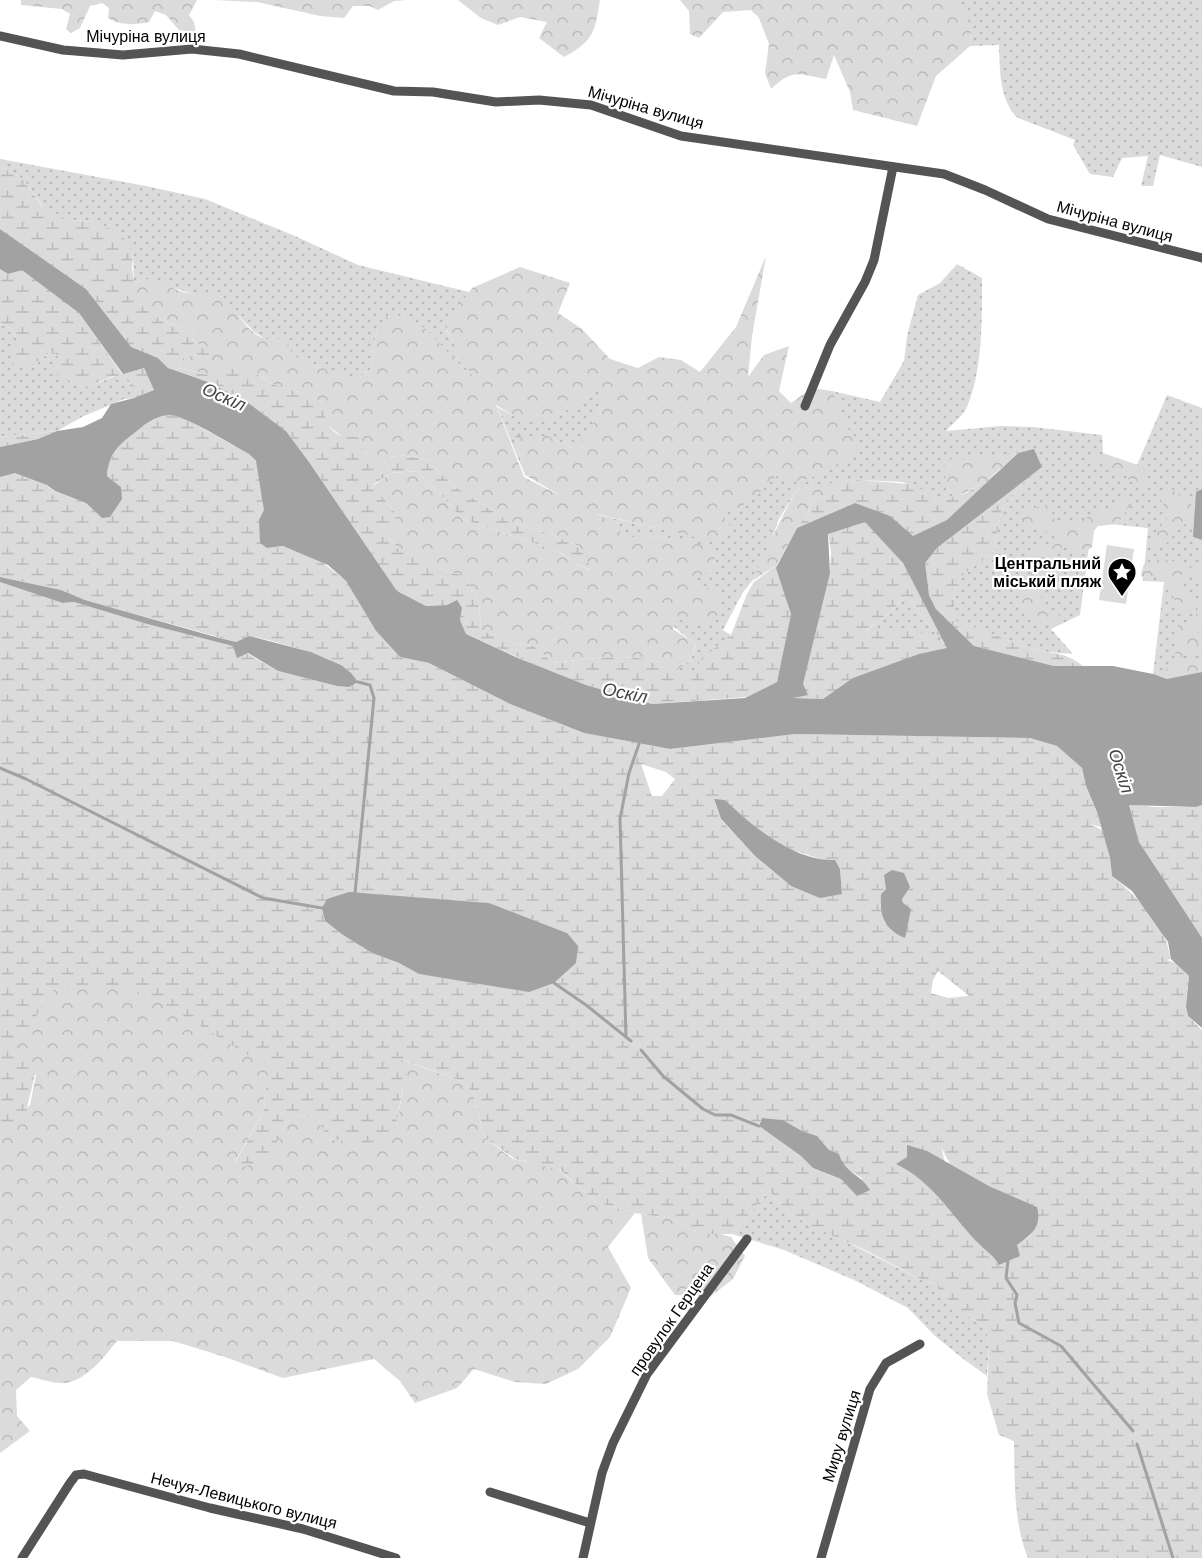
<svg xmlns="http://www.w3.org/2000/svg" width="1202" height="1558" font-family="Helvetica,sans-serif">
  <style>
    .grass { fill: url(#grass-dots) }
    .forest { fill: url(#forest-crowns); fill-rule: evenodd }
    .wetland { fill: url(#wetland-marsh); fill-rule: evenodd }
    .pitch { fill: #dbdbdb }
    .water { fill: #a2a2a2; fill-rule: evenodd }
    .lines { fill: none; stroke-linecap: round; stroke-linejoin: round }
    .stream { stroke: #a2a2a2; stroke-width: 3 }
    .minor { stroke: #545454; stroke-width: 9 }
    .labels { text-anchor: middle; stroke-width: 4.5; stroke-linejoin: round; paint-order: stroke }
    .street-label { font-size: 16px; fill: #000; stroke: #fff }
    .poi-label { font-size: 16px; font-weight: bold; fill: #000; stroke: #fff; text-anchor: end }
    .water-label { font-size: 18px; font-style: italic; fill: #434343; stroke: #fff }
  </style>
  <defs>
    <pattern id="grass-dots" width="8" height="8" patternUnits="userSpaceOnUse" patternTransform="scale(1.5)"><rect width="8" height="8" fill="#dbdbdb"/><path d="M2 2h.1M6 6h.1" fill="none" stroke="#bababa" stroke-width="1.8" stroke-linecap="round"/></pattern>
    <pattern id="forest-crowns" width="20" height="18" patternUnits="userSpaceOnUse" patternTransform="scale(1.5)"><rect width="20" height="18" fill="#dbdbdb"/><path d="M2 6a3 3 0 1 1 6 0M12 15a3 3 0 1 1 6 0" fill="none" stroke="#bababa"/></pattern>
    <pattern id="wetland-marsh" width="20" height="14" patternUnits="userSpaceOnUse" patternTransform="scale(1.5)"><rect width="20" height="14" fill="#dbdbdb"/><path d="M1 5h8M5 5V1M11 12h8M15 12V8" fill="none" stroke="#bababa"/></pattern>
  </defs>
  <rect width="100%" height="100%" fill="#fff"/>
  <g class="grass">
    <path d="M954,0H1202V167L1160,155L1153,186H1141L1148,156L1122,158L1113,177L1090,174L1073,145L1075,140L1018,118C999,101 1000,69 999,45L970,46L971,30Z"/>
    <path d="M0,159L146,186L205,199L295,236L358,265L469,292L446,330L481,387L425,329L377,327L371,369L356,380L299,360L254,332L220,296L191,293L142,279L134,286L133,253L95,222L68,220L44,208L23,179L0,166Z"/>
    <path d="M957,264L982,278C982,318 983,369 967,407C963,416 952,424 946,431L1000,426L1033,427L1102,435L1103,453L1137,465L1167,395L1202,408V489L1193,537L1202,540V672L1167,679L1153,674L1164,582L1143,581L1148,528L1092,522L1080,615L1051,629L1073,654C1058,653 1044,652 1030,648C1004,641 979,627 953,621C954,611 953,601 955,592C959,572 978,564 993,553L1002,509L1027,478L1042,467L1034,450L1006,455L946,488L955,497L944,500L903,482L857,480L797,489L778,521L770,545L752,581L742,594L723,630L735,638L696,678L677,670L690,661L696,645L673,626V617L698,586L692,580L711,570L716,561L708,547L659,536L628,538L594,514L656,528L776,476L832,391L880,402L904,361L907,336L918,295L940,283Z"/>
    <path d="M0,324L12,329L17,340L34,364L49,353L61,356L88,387L115,376L129,380L130,391L134,398L124,399L82,417L57,431L0,437Z"/>
    <path d="M599,388V406L592,436L572,448L548,436H515L525,475L497,407L515,417L574,407Z"/>
    <path d="M906,596L948,648L864,632L887,615Z"/>
    <path d="M769,1191L789,1213L810,1225L847,1242L926,1282L940,1284L966,1315L986,1328L989,1346L987,1376L962,1358L934,1335L908,1308L854,1280L784,1250L732,1234Z"/>
  </g>
  <g class="forest">
    <path d="M21,0H197L189,15L194,22L196,33L179,30L166,15L155,11L149,22C134,25 122,26 108,18L109,8L102,3L90,6L80,28L71,33L66,29L70,14L62,9L21,5Z"/>
    <path d="M214,0H407L394,1L378,10L369,6H353L344,18L320,16L257,2Z"/>
    <path d="M458,0H600C595,31 594,41 564,57L539,38L547,22L520,17L498,25L481,18Z"/>
    <path d="M680,0H954L965,11L971,30L970,46L936,76L917,126L853,110L850,92L834,55L826,79C798,74 793,68 771,89L765,73L769,44L759,18L751,10L723,12L699,38L690,34L689,11Z"/>
    <path d="M766,256L752,336L748,377L764,355L789,346L779,391L791,403L812,388L832,391L858,451C843,461 813,482 794,481C788,481 782,478 776,476L755,498L734,510L716,507L732,528L716,542L596,514L628,537L659,536L708,546L716,561L712,570L693,580L698,586L722,591L721,605L715,620L700,624L675,619L673,629L696,644L690,661L677,670C670,667 662,663 655,661C622,653 586,659 553,663L534,646L517,644L481,630L479,603L465,576L446,571L398,549L387,535L395,513L373,486L391,473L417,471L439,493L462,519L558,551L574,563L591,570L579,546L554,536L507,520L454,486L425,459L400,455L389,458L382,465L374,464C370,459 366,452 361,448C345,433 319,432 323,403L308,395L272,384L255,372L209,375L178,368L183,358L196,354L209,358L192,338L196,330L164,322L138,303L134,286L142,279C165,278 170,291 190,293C201,294 211,290 221,297C237,308 248,338 269,339C275,339 282,338 288,337C288,342 288,348 291,351C301,367 339,369 356,380L371,369L377,327L391,312L425,328L474,380L446,329L454,312L472,288L520,267L570,283L558,313L582,329L610,359L638,368L659,357L681,360L700,372L736,327ZM598,389L599,406L590,434L572,448L548,436H515L525,475L563,497L524,477L496,405L515,417L538,423L574,407Z"/>
    <path d="M1017,453C1000,471 978,488 955,497L946,488L944,460Z"/>
    <path d="M1079,454L1117,458L1143,467L1146,479L1145,488L1136,487L1125,475Z"/>
    <path d="M832,483V495L812,499L809,511L797,528L777,565L752,581C767,550 780,519 797,489Z"/>
    <path d="M1168,486L1193,506L1194,528L1184,524L1163,547H1154L1150,540L1169,516L1159,496L1162,490Z"/>
    <path d="M1135,499L1117,524L1098,526L1094,531L1092,547L1075,560L1071,552L1064,545L1047,564L1040,606L1051,609L1063,618C1045,632 1023,616 1019,596C1018,592 1019,586 1020,582L1028,578L1037,564L1032,550L1039,543L1048,546L1055,537L1040,527H1020L1026,510L1049,504L1057,527L1067,521L1079,524L1100,507H1111L1122,500Z"/>
    <path d="M1156,560H1170L1187,565L1190,573L1192,564L1202,566V621L1196,627L1200,641L1191,653L1182,657L1175,654L1177,646L1173,635L1179,624L1195,620L1200,596L1199,580L1190,575H1178C1184,585 1188,595 1195,605L1187,614C1171,601 1173,588 1160,576L1143,579L1141,574L1144,564Z"/>
    <path d="M1194,658L1202,660V672L1173,680L1161,677L1170,664Z"/>
    <path d="M111,980L175,1007L271,1055L280,1080L265,1092L264,1111L235,1162L267,1158L292,1115L316,1116L328,1139L348,1142L396,1125L403,1090L400,1059L461,1081L473,1092L484,1137L513,1159L557,1168L596,1202L635,1213L608,1247L631,1288L610,1337L578,1369L546,1384L515,1382L474,1369L457,1388L415,1403L400,1381L374,1359L283,1378L225,1357L173,1341H117C104,1357 87,1380 65,1383C54,1384 41,1379 31,1377L16,1390L17,1416L30,1431L0,1453V1113L9,1122L30,1105L36,1075L14,1053L22,1014L53,990Z"/>
    <path d="M641,1214L673,1219L700,1234H721L731,1237L745,1256L733,1279L711,1296L675,1295L648,1258Z"/>
  </g>
  <g class="wetland">
    <path d="M0,166L23,179L42,206L68,220L98,222L123,237L133,253L132,268L138,303L164,322L196,330L192,339L212,354L209,358L196,354L183,358L178,368L209,375L235,365L253,371L272,384L308,395L324,403C322,415 328,431 340,435C346,437 354,436 360,437L361,447L374,463L382,465L389,458L400,455L425,459L454,486L507,520L554,536L579,546L592,570L574,563L558,551L462,519L439,493L417,471L391,473L373,485L395,513L396,526L387,535L397,548L446,571L465,576L479,603L481,630L517,644L534,646L553,663C586,659 622,653 655,661C668,664 681,672 694,677L700,660L731,635L747,594L754,582L777,565L791,614L777,682L747,697L652,704L586,685L535,665L466,634L460,620L462,608L446,605L426,606L397,591L309,462L286,431L247,402L208,382L168,368L158,358L130,347L86,289L0,229Z"/>
    <path d="M0,269L8,274L22,269L79,313L122,374L144,368L154,390L134,398L130,391L129,381L113,376L88,387L66,380L54,373L58,355L49,353L34,364L13,369L9,348L17,340L12,329L0,324Z"/>
    <path d="M171,414L189,421L249,454L274,482L267,548L283,546L306,555L322,562L346,581L376,631L400,657L429,663L510,704L584,733L670,749L796,734L1030,738L1057,746L1082,768L1086,786L1097,812L1101,827L1090,824L1102,830L1110,858L1112,876C1130,890 1158,918 1166,941C1168,946 1169,953 1171,959L1167,960L1176,963L1189,976L1186,1004L1188,1016L1202,1030V1558H1028C1013,1522 1015,1479 1014,1441L999,1435L987,1394L989,1346L986,1328L966,1315L938,1290L940,1284L926,1282L863,1249L813,1227L789,1213L769,1191L732,1234H700L673,1219L635,1213L596,1202L560,1170L515,1159L484,1137L473,1092L461,1081L401,1059L403,1088L396,1125L372,1154L348,1142L328,1139L316,1116L292,1115L267,1159L243,1167L235,1163L264,1111L265,1092L273,1063L267,1055H248L171,1008L125,986L53,990L15,1049L36,1070L26,1112L9,1127L0,1126V578L66,603L74,602L147,624L234,646L278,671L337,686L341,665L311,652L268,640L249,636L236,642L85,600L61,590L0,577V477L16,471L47,485L54,491L86,503L102,518L121,487L107,476L108,463L120,444L151,419ZM641,764L666,772L675,779L662,796H652ZM714,800H725L740,815L783,849L799,852L823,860L840,869L842,893L791,886L755,856L721,820ZM886,889L902,899L903,903L885,924L880,906L881,894ZM355,893L489,903L567,933L494,985L419,974L399,963L372,953L343,935L325,921ZM938,971L968,995V996L948,998L931,993L933,980ZM731,1113L759,1124L762,1118L783,1120L804,1132L817,1136L829,1150L839,1154L844,1167L863,1179H841L813,1168L801,1156L760,1127ZM941,1147L950,1164L989,1186L1037,1207L1030,1236L1016,1245L1020,1256L999,1265C993,1255 986,1251 979,1244C965,1228 952,1211 937,1196L950,1166L945,1162Z"/>
    <path d="M57,431L38,439L0,447V437Z"/>
    <path d="M1009,465L949,521L912,538L855,503L797,528L809,511L812,499L831,495L832,483L857,480L910,484L944,500L966,493Z"/>
    <path d="M1027,478L1002,509L993,553C978,564 959,572 955,592C953,601 955,611 953,620C978,627 1002,639 1027,647C1050,655 1063,650 1083,666H1054L974,646L936,609L929,595L923,563L937,548Z"/>
    <path d="M862,519L885,542L903,563L948,648L823,699L789,698L799,684L820,590L830,573L831,551L828,533ZM906,596L947,647L915,629L884,628L865,631L887,615Z"/>
    <path d="M1128,804L1154,807H1195L1202,805V942L1139,842Z"/>
  </g>
  <path class="pitch" d="M1107,545L1134,549L1126,604L1099,600Z"/>
  <g class="water">
    <path d="M0,229L86,289L131,347L158,358L168,368L208,382L247,402L286,431L309,462L397,591L426,606L447,605L457,600L462,608L460,620L466,634L518,658L586,685L652,704L745,698L777,682L791,614L776,568L797,528L855,503L890,516L913,536L947,520L1018,453L1034,449L1042,467L937,548L925,563L929,595L936,609L974,646L1054,666H1113L1153,674L1167,679L1202,672V805L1196,807L1129,805L1139,842L1202,938V1028L1188,1016L1186,1006L1189,976L1171,959L1168,942L1132,891L1112,876L1110,858L1097,812L1086,786L1082,768L1057,746L1030,738L796,734L670,749L584,733L510,704L429,663L400,657L376,631L346,581L328,565L283,546L267,548L260,543L259,520L264,510L256,461L249,454C234,446 183,414 169,415C154,416 144,425 133,434C118,445 108,456 107,476L121,487L122,499L110,517L102,518L86,503L55,491L47,485L15,473L0,477V447L38,439L57,431L83,427L102,418L111,404L134,398L154,390L144,368L123,374L79,313L22,270L8,274L0,269ZM865,522L903,563L947,648L919,654L853,678L823,699L793,698L808,695L803,684L830,573L828,534Z"/>
    <path d="M1202,489V540L1193,537L1196,492Z"/>
    <path d="M0,577L61,590L85,600L212,636L236,642L249,636L311,652L341,665L351,673L358,682L349,687L337,686L278,671L248,653L237,658L233,646L147,624L74,602L63,603L0,582Z"/>
    <path d="M714,799L725,800C752,826 795,862 835,860L840,869L842,894L820,898L791,886L755,856L721,819Z"/>
    <path d="M892,870L904,873L910,887L902,899L903,903L911,909L905,938C884,929 879,915 881,894L886,889L884,875Z"/>
    <path d="M349,892L489,903L567,933L578,946L576,963L554,983L529,992L419,974L399,963L372,953L343,935L325,921L322,908L327,899Z"/>
    <path d="M762,1118L783,1120L802,1131L817,1136L829,1150L839,1154C846,1175 859,1172 870,1190L857,1196L841,1179L813,1168L801,1156L759,1126Z"/>
    <path d="M907,1145L927,1151L989,1186L1037,1207C1042,1227 1032,1234 1017,1245L1020,1256L999,1265C994,1256 987,1252 980,1245C952,1217 933,1181 896,1164L907,1157Z"/>
  </g>
  <g class="lines">
    <g class="stream">
      <path d="M0,768L26,779L263,898L322,908"/>
      <path d="M355,893L374,698L370,685L358,682"/>
      <path d="M554,983L586,1005L631,1041"/>
      <path d="M626,1037L620,819L629,773L639,744"/>
      <path d="M641,1050L663,1076L703,1109L715,1115H731L759,1126"/>
      <path d="M1008,1260L1006,1278L1017,1295L1015,1303L1019,1323L1061,1346L1133,1431"/>
      <path d="M1137,1444L1173,1558"/>
    </g>
    <g class="minor">
      <path d="M0,36L63,50L123,55L192,49L239,54L394,91L433,92L496,102L539,100L591,105L681,136L944,174L985,190L1048,219L1202,258"/>
      <path d="M805,406L830,345L865,282L874,260L893,167"/>
      <path d="M490,1492L590,1523"/>
      <path d="M22,1558L70,1483L76,1475L84,1474L210,1508L303,1529L396,1558"/>
      <path d="M583,1558L602,1473L613,1443L647,1374L747,1239"/>
      <path d="M821,1558L870,1389L886,1363L920,1344"/>
    </g>
  </g>
  <defs>
    <g id="sight-pin" transform="scale(1.5)"><path d="M0 17L-7.5 6A9.5 9.5 0 1 1 7.5 6Z" fill="#000" stroke="#fff"/><path d="M0-6L1.8-2.2L6-1.7L2.9 1.2L3.7 5.4L0 3.3L-3.7 5.4L-2.9 1.2L-6-1.7L-1.8-2.2Z" fill="#fff"/></g>
  </defs>
  <g fill-rule="evenodd">
    <use href="#sight-pin" x="1122" y="572"/>
  </g>
  <g class="labels">
    <g class="street-label">
      <text x="146" y="42">Мічуріна вулиця</text>
      <text transform="translate(646 107) rotate(16)" y="6">Мічуріна вулиця</text>
      <text transform="translate(1115 221) rotate(15)" y="6">Мічуріна вулиця</text>
      <text transform="translate(671 1319) rotate(-55)" y="6">провулок Герцена</text>
      <text transform="translate(841 1436) rotate(-73)" y="6">Миру вулиця</text>
      <text transform="translate(244 1500) rotate(14)" y="6">Нечуя-Левицького вулиця</text>
    </g>
    <g class="poi-label">
      <text x="1101" y="569">Центральний<tspan x="1101" dy="18">міський пляж</tspan></text>
    </g>
    <g class="water-label">
      <text transform="translate(224 397) rotate(23)" y="6">Оскіл</text>
      <text transform="translate(625 693) rotate(11)" y="6">Оскіл</text>
      <text transform="translate(1121 771) rotate(72)" y="6">Оскіл</text>
    </g>
  </g>
</svg>
